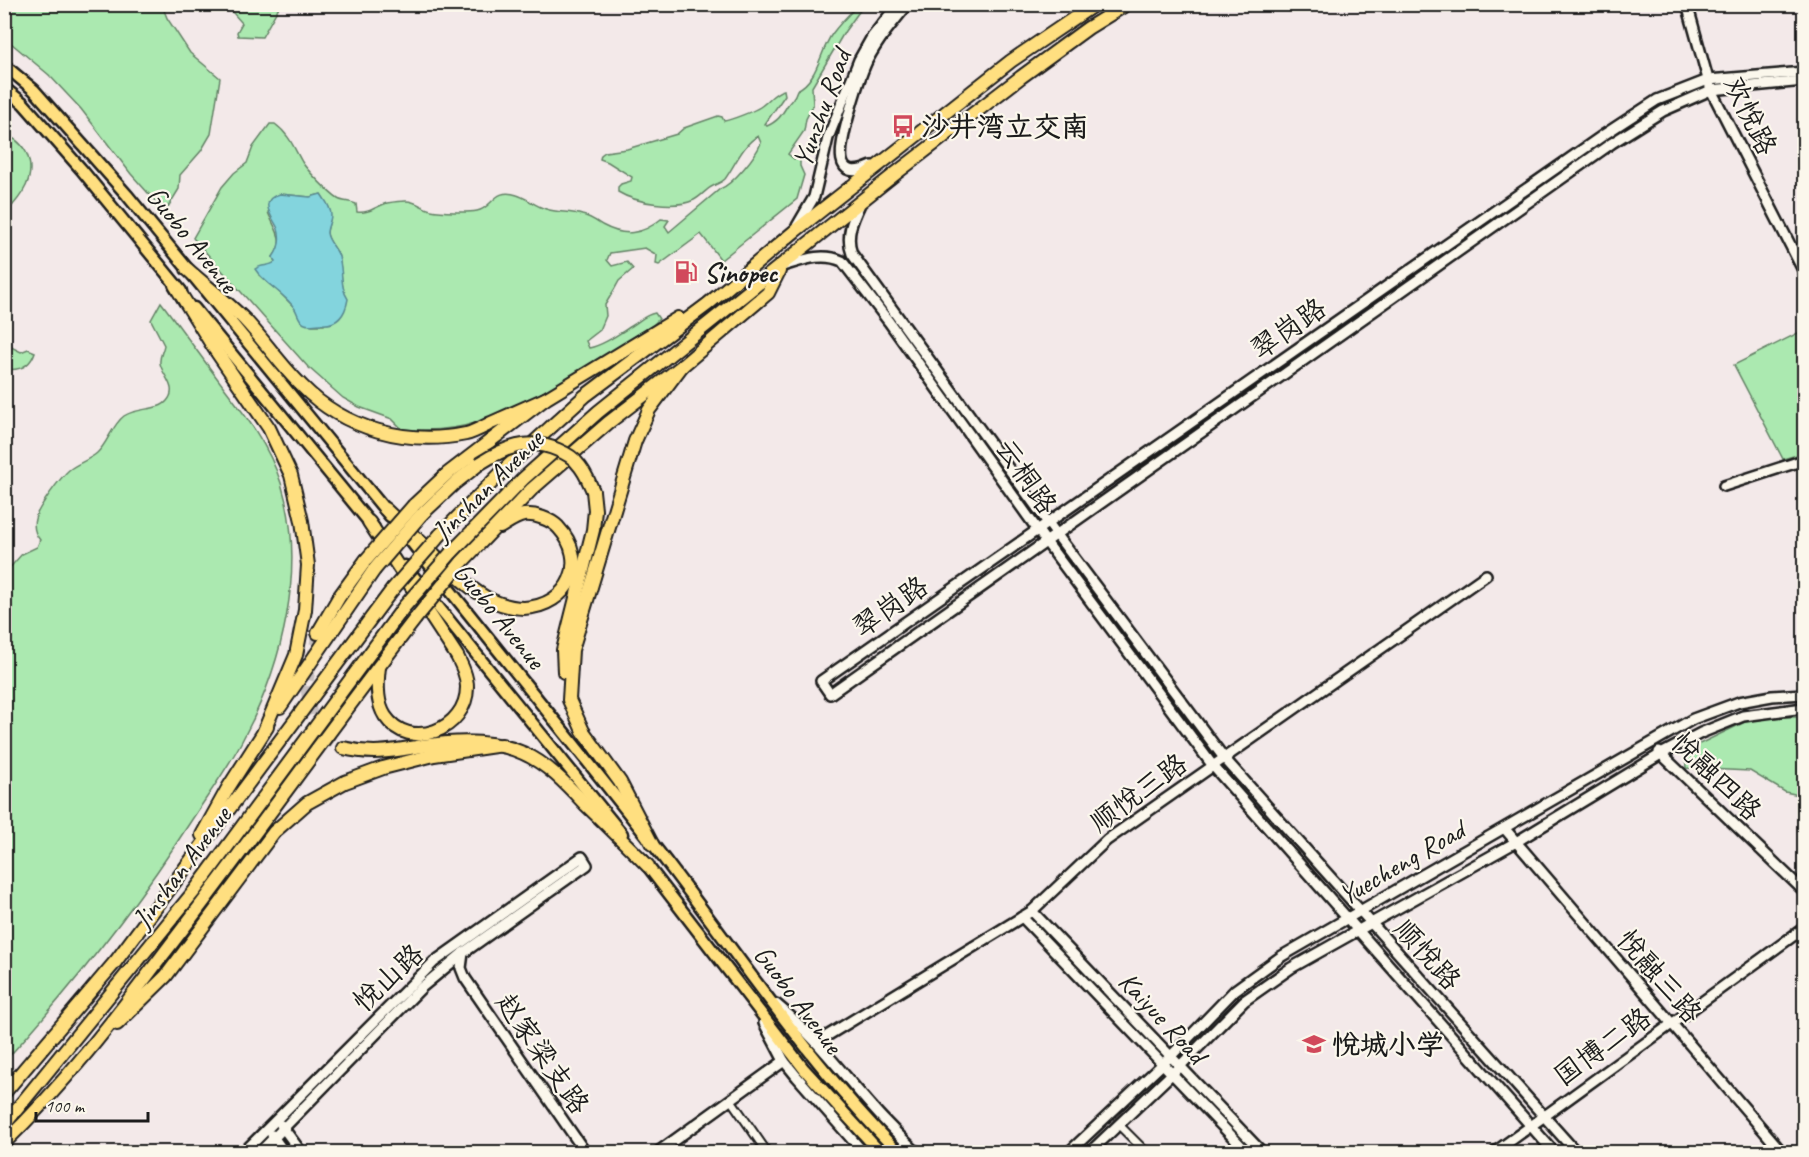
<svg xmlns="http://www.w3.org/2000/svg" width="1809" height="1157" font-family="Caveat,'LXGW WenKai TC',sans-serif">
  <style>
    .green { fill: #abe9b0; stroke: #648266; stroke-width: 1.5; fill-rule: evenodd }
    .water { fill: #83d4dd; stroke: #5a8a90; stroke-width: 1.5 }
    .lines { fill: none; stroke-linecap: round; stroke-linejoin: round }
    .highway-tunnel { stroke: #c8c0c0; stroke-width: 12; stroke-dasharray: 12 6; stroke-linecap: butt }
    .street-casing { stroke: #1c1c1c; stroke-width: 11 }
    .secondary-casing { stroke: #1c1c1c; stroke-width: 14 }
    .primary-casing { stroke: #1c1c1c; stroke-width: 15 }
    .highway-casing { stroke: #1c1c1c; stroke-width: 16 }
    .street { stroke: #fbf7ec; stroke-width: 7 }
    .secondary { stroke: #fbf7ec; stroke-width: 9 }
    .primary { stroke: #ffdf80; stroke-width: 10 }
    .highway { stroke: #ffdf80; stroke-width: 12 }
    .highway-bridge-casing { stroke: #1c1c1c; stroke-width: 16; stroke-linecap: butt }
    .highway-bridge { stroke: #ffdf80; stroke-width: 12 }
    .labels { text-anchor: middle; stroke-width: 4.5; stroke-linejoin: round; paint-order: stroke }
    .street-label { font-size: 28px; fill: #1c1c1c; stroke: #fbf7ec }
    .poi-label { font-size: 28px; font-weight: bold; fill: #1c1c1c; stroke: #fbf7ec; text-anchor: start }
  </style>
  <rect width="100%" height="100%" fill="#f3e9e9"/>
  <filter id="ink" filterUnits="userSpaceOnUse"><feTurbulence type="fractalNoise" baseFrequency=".0167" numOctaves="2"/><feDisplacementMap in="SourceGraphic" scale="12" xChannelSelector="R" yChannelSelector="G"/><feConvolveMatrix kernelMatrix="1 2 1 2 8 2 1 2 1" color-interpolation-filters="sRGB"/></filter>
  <g filter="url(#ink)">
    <g class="green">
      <path d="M4,5H162L167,18L190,53L220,78L211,134L201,151L180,175L179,189L165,212L131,174L81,109L49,75L5,38Z"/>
      <path d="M221,5H280L262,37L238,36L237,32L242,23L226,5Z"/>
      <path d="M858,5H864L845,31L812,87L813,105L806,119L804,131L788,154L794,159H800V166L804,175L797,199L721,260L701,234L659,265L656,264L657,255L645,248L610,253L607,260L612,266L627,262L633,269L619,281L614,290L605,305L606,316L600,330L586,341L589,348C604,345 620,333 633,325C641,320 645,315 655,313L659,319L653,325C600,358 534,405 475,423C450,431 426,431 402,429L392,419L359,407L343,398L308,367L193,238L222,187L234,173L247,163L253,147L270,124H275C289,134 294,148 302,162C307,170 330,194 338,199C343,202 350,201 356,204L357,212C369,214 376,206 387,203C393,202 400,201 406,201C417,201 422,208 431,210C441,212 467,213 477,211C493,208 494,187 517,195C527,198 535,206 546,209C558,213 570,211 582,215C589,216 596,221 602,225C624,237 642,235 661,219L669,220L665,226L669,232L720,189C733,184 756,156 761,143L758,136C743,144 735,165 725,179C721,183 718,183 713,186C706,189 702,196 694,200C675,209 636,203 618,192V187L621,184L631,181L632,177L608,162L600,159L601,155L605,152L627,149L677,134L684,128L718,116L722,117L724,121C731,120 754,111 760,107C769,101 774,92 784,90L785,95L765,124L767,126C778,121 781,116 787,106C792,98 794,100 797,90C818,80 820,51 832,34C840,23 849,14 858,5ZM280,194L310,197L321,194C326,202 332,210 330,220C329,224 327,229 327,233C328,241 335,247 338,254C343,269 339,286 347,300L324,325H312L279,292L259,275L275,262L273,257C287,239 274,229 268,212Z"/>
      <path d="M5,136C15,137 21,143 26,152C38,177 21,197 5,214Z"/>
      <path d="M161,302C182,330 202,358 223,386C246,416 269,446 281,483C307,567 283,665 242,741C227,769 208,795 191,821C136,907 73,986 5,1061V573L22,554L37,547L40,540C35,534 33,527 35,519C37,509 61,477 69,470C78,463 89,460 97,453C108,443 112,425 124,416C137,407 159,411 167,401C179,388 162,376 160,363C159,357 163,351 164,345L151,320Z"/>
      <path d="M1804,330V453L1783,459L1734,365Z"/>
      <path d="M4,332L13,348L21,352L28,349L35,352C30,367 19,371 5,369Z"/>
      <path d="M1773,717H1804V796L1785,792L1750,771L1686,768L1685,751L1745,722Z"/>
    </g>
    <path class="water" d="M280,194L310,197L321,194C325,200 331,207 331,215C331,221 327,227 327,233C328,241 335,247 338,254C344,269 339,286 348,299C345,316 337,326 320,324C315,324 309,326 305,324C299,322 298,314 295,309C285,293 265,285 255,269C262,264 269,267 275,262L273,257C279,249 281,239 278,229C274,219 256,200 280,194Z"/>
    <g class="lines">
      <path class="highway-tunnel" d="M318,633L306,687L312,717L326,739L343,748"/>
      <g class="street-casing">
        <g id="street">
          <path d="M731,1100L767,1152"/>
          <path d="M1119,1125L1146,1152"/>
        </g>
      </g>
      <g class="secondary-casing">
        <g id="secondary">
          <path d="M1687,4L1711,90L1804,272"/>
          <path d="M1804,72L1708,80L1657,100L1605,134L821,681L830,694L1612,143L1663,111L1711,90L1804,81"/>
          <path d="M872,166C827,186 843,138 849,114C854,96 859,78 867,61C878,40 893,22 908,4"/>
          <path d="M861,202C853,219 845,235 852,254L1057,535L1224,758L1576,1152"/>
          <path d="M797,226L814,197L828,138L859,60L872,37L898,4"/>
          <path d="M783,266C803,260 822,252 842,261L889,322L1047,543L1213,766L1554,1152"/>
          <path d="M1724,486L1804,460"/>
          <path d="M1659,752L1804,891"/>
          <path d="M1505,829L1782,1152"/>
          <path d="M1032,911L1262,1152"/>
          <path d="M1022,917L1247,1152"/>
          <path d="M463,953L461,968L465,978L585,1152"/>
          <path d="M776,1004C814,1035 842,1073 874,1109C887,1124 902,1138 916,1152"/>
          <path d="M764,1023L784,1061L797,1077L863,1152"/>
          <path d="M817,1042L1032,911L1107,840L1486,575"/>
          <path d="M281,1125L301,1152"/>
          <path d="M272,1135L284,1152"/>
          <path d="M244,1152L434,962L582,857L587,865L463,953L422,987L260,1152"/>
          <path d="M658,1152L784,1061"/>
          <path d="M1069,1152L1170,1057L1235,990L1282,956L1693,719L1739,702L1772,696L1804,694"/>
          <path d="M1090,1152L1179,1067L1244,1001L1291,968L1516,842L1661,754L1701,733L1743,716L1804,708"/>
          <path d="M1495,1152L1804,928"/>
        </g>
      </g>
      <g class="primary-casing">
        <g id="primary">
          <path d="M4,65L34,90L127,195L390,516"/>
          <path d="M4,88L23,103L81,169L181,291"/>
          <path d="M194,308L374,528"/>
          <path d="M402,530C485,635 570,738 652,843C733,947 805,1058 898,1152"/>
          <path d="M405,566L622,834"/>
          <path d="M643,860L804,1069L880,1152"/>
        </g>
      </g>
      <g class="highway-casing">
        <g id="highway">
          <path d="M187,269C206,286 227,302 245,320C265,341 281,366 302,386C344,429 407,446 466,434C474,432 483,427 491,423C509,415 527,407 545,399"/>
          <path d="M175,285L214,348L269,428L291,475L302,521L308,565L305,610L296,655L264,731"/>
          <path d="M414,505L447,474L545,399L678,318"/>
          <path d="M385,509C404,527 423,544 442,562C455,574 469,588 485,597C496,603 511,608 524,608C569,606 590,561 558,527C550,519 535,514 524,515C516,516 507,523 500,527"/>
          <path d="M421,515L455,483L479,464"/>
          <path d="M369,522L457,656C462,666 467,676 467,687C467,730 409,752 385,716C376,702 377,683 379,667"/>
          <path d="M440,535L508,466L585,396L708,304L795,231L1011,61L1095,4"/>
          <path d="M451,553L523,479L598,412L895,174L1021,77L1088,28L1127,4"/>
          <path d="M461,563L532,489L608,423L682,366L768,293L779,271"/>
          <path d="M318,633L339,597L366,560"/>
          <path d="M564,672L563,650L593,530L595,510L593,491"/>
          <path d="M280,707L374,570"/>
          <path d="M343,748C383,758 407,746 447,743C473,741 499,742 523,753C548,764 568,786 586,805C607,825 628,846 648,866"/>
          <path d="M202,835L228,788L267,727"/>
          <path d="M652,844L620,782L583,731L569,700L572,650L635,441L649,410L682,366"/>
          <path d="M117,1024L166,976L274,832L307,803L345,782L383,768L434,755L502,745"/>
          <path d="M4,1093L116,961L392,590"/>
          <path d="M4,1125L196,889L404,607"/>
          <path d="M4,1143C63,1086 113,1021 162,956C248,845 329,730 415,619"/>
        </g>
      </g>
      <use href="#street" class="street"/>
      <use href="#secondary" class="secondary"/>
      <use href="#primary" class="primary"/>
      <use href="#highway" class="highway"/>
      <g class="highway-bridge-casing">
        <g id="highway-bridge">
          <path d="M479,464C504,448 529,437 558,450C565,453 573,457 577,463C585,471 589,482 593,491"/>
          <path d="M366,560L414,505"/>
          <path d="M374,570L421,515"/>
          <path d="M392,590L440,535"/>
          <path d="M404,607L451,553"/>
          <path d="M415,619L461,563"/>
        </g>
      </g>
      <use href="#highway-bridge" class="highway-bridge"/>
    </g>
  </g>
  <defs>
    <g id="bus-bare" transform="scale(1.8)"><path d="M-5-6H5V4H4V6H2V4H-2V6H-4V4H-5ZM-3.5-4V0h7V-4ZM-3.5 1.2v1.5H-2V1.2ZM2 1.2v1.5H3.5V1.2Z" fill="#d1495b" stroke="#fbf7ec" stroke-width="2.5" paint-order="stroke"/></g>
    <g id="fuel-bare" transform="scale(1.8)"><path d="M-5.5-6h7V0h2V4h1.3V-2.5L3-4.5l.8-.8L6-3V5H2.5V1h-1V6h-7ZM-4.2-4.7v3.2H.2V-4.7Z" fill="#d1495b" stroke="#fbf7ec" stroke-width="2.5" paint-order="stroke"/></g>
    <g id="school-bare" transform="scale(1.8)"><path d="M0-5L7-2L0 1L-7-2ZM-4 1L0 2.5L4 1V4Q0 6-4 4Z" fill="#d1495b" stroke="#fbf7ec" stroke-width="2.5" paint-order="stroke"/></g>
  </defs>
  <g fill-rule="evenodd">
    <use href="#bus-bare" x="903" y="126"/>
    <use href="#fuel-bare" x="686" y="272"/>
    <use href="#school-bare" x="1314" y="1044"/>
  </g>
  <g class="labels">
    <g class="street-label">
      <text transform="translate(821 108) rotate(-70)" y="10">Yunzhu Road</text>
      <text transform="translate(1751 115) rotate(64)" y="10">欢悦路</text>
      <text transform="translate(193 239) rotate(51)" y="10">Guobo Avenue</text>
      <text transform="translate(1288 328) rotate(-35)" y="10">翠岗路</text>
      <text transform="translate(1027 476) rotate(55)" y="10">云桐路</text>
      <text transform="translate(487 485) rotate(-45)" y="10">Jinshan Avenue</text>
      <text transform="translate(890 606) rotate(-35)" y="10">翠岗路</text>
      <text transform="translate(500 615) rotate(51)" y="10">Guobo Avenue</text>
      <text transform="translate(1717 776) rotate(44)" y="10">悦融四路</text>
      <text transform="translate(1138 792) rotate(-36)" y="10">顺悦三路</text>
      <text transform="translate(1401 862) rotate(-30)" y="10">Yuecheng Road</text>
      <text transform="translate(181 867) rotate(-53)" y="10">Jinshan Avenue</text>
      <text transform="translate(1428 954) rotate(48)" y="10">顺悦路</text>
      <text transform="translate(1660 976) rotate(49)" y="10">悦融三路</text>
      <text transform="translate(388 977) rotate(-43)" y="10">悦山路</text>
      <text transform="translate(799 999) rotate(53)" y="10">Guobo Avenue</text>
      <text transform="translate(1163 1017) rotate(47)" y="10">Kaiyue Road</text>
      <text transform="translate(1602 1046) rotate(-36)" y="10">国博二路</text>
      <text transform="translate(543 1053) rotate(55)" y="10">赵家梁支路</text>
    </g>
    <g class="poi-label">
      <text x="921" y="136">沙井湾立交南</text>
      <text x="704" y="282">Sinopec</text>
      <text x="1332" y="1054">悦城小学</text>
    </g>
  </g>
  <rect width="1809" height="1157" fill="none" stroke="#fbf7ec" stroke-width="24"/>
  <rect x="12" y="12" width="1785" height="1133" fill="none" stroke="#1c1c1c" stroke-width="2" filter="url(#ink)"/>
  <path d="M36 1112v9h112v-9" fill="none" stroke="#1c1c1c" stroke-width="3"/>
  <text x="45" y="1112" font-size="18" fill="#1c1c1c" stroke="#fbf7ec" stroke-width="4.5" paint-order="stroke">100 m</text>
</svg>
